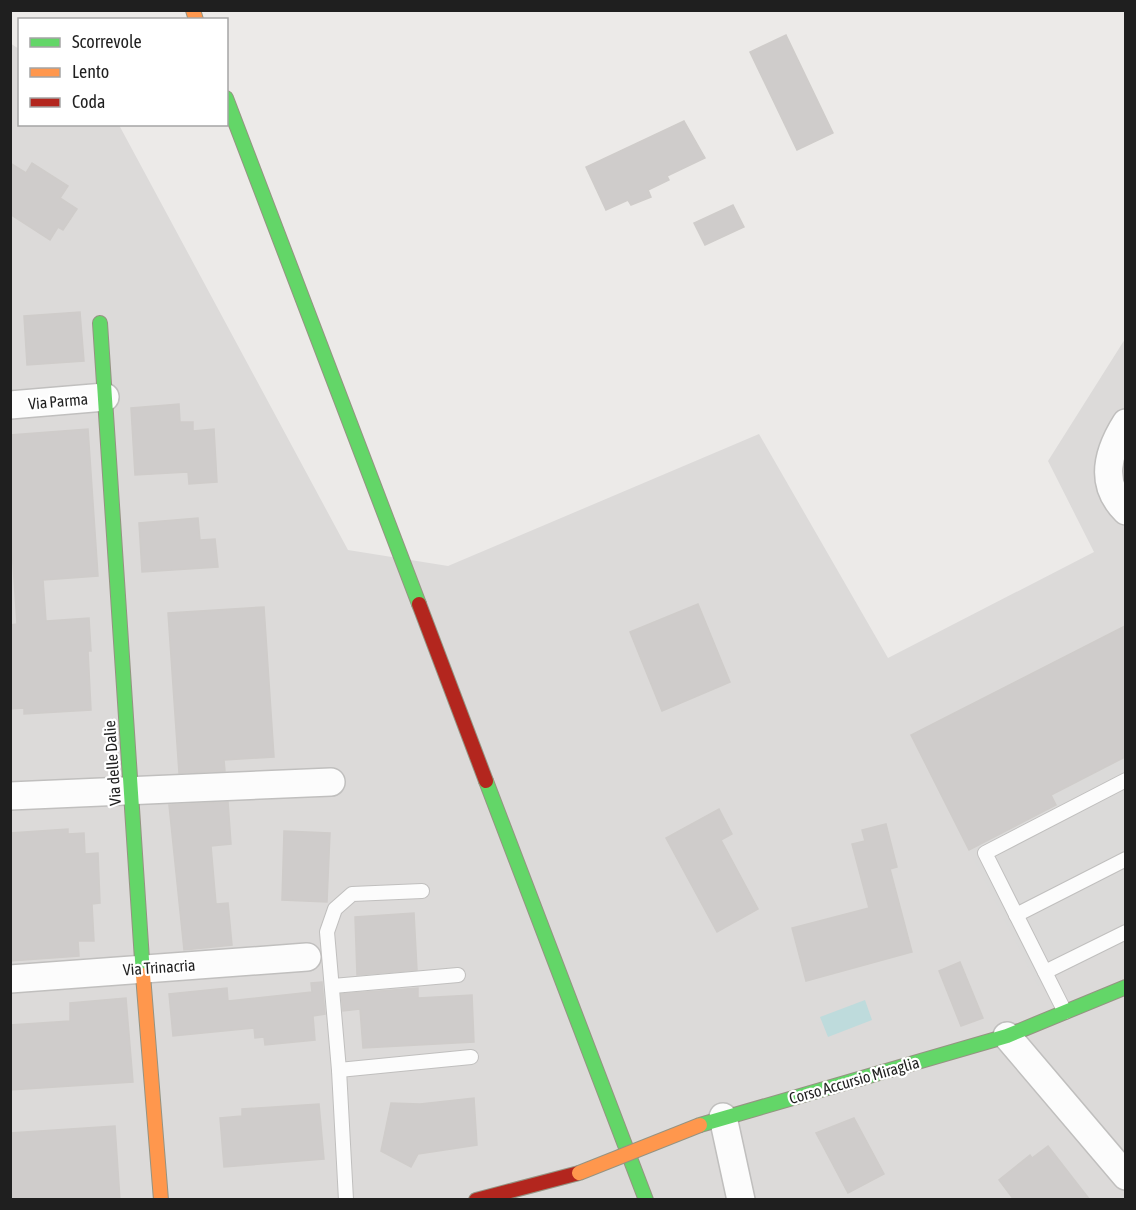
<svg xmlns="http://www.w3.org/2000/svg" width="1136" height="1210" font-family="'Asap Condensed',sans-serif">
  <style>
    .residential { fill: #dcdad9 }
    .religious { fill: #dbdad9 }
    .water { fill: #bedbdc }
    .building { fill: #cfcccb; stroke: #cfccca; stroke-width: 1.5 }
    .lines { fill: none; stroke-linecap: round; stroke-linejoin: round }
    .lane-casing { stroke: #c0bfbe; stroke-width: 16 }
    .street-casing { stroke: #c0bfbe; stroke-width: 30 }
    .fast-casing { stroke: #959382; stroke-width: 16 }
    .slow-casing { stroke: #959382; stroke-width: 16 }
    .jam-casing { stroke: #959382; stroke-width: 16 }
    .lane { stroke: #fcfcfc; stroke-width: 14 }
    .street { stroke: #fcfcfc; stroke-width: 27 }
    .fast { stroke: #63d668; stroke-width: 14 }
    .slow { stroke: #ff974d; stroke-width: 14 }
    .jam { stroke: #b3261e; stroke-width: 14 }
    .slow-bridge-casing { stroke: #959382; stroke-width: 16; stroke-linecap: butt }
    .slow-bridge { stroke: #ff974d; stroke-width: 14 }
    .labels { text-anchor: middle; stroke-width: 4.5; stroke-linejoin: round; paint-order: stroke }
    .street-label { font-size: 16px; fill: #1f1f1f; stroke: #fff }
  </style>
  <rect width="100%" height="100%" fill="#eceae8"/>
  <path class="residential" d="M10,43L19,49L20,124L119,125L348,550L448,566L759,434L888,658L1094,552L1048,461L1125,339V1199H11Z"/>
  <path class="religious" d="M1125,757V941L1038,986L969,850L1056,805L1051,795Z"/>
  <path class="water" d="M865,1000L872,1020L828,1037L820,1017Z"/>
  <g class="building">
    <path d="M786,35L833,133L797,150L750,52Z"/>
    <path d="M684,121L705,158L667,176L669,180L648,190L651,197L631,205L628,200L606,210L586,167Z"/>
    <path d="M10,163L26,173L32,163L68,186L60,198L77,209L63,230L58,227L50,240L10,214Z"/>
    <path d="M733,205L744,227L705,245L694,223Z"/>
    <path d="M80,312L84,361L27,365L24,316Z"/>
    <path d="M179,404L180,422H193V431L214,429L217,482L189,484L188,472L135,475L131,408Z"/>
    <path d="M88,429L98,576L43,580L46,621L89,618L91,651H88L91,710L24,714V708L10,709V625L17,624L10,520V435Z"/>
    <path d="M198,518L200,540L215,539L218,567L142,572L139,523Z"/>
    <path d="M698,604L730,682L662,711L630,632Z"/>
    <path d="M264,607L274,757L224,760L225,771L179,773L168,613Z"/>
    <path d="M1125,626V757L1051,795L1056,805L969,850L911,735Z"/>
    <path d="M228,802L231,844L211,846L216,904L228,903L232,945L184,950L169,805Z"/>
    <path d="M719,809L732,834L721,840L758,909L717,932L666,838Z"/>
    <path d="M886,824L897,867L890,869L912,952L806,981L792,928L869,908L852,844L865,841L862,830Z"/>
    <path d="M68,829V834L84,833L85,854L98,853L100,903L92,904L94,941H78L79,956L10,961V833Z"/>
    <path d="M284,831L330,833L327,902L282,900Z"/>
    <path d="M414,913L417,970L357,975L355,917Z"/>
    <path d="M960,962L983,1018L961,1026L939,971Z"/>
    <path d="M322,982L325,1014L313,1016L315,1040L265,1045L264,1037L255,1038L254,1028L173,1036L169,994L227,988L228,1001L312,992L311,983Z"/>
    <path d="M418,988V998L472,995L474,1042L363,1048L360,1009L343,1011L341,994Z"/>
    <path d="M126,998L133,1082L10,1090V1025L70,1021V1003Z"/>
    <path d="M474,1098L477,1145L418,1154L411,1167L381,1151L391,1103L420,1104Z"/>
    <path d="M319,1104L324,1159L224,1167L220,1118L242,1116V1109Z"/>
    <path d="M854,1118L884,1174L848,1193L816,1133Z"/>
    <path d="M115,1126L120,1200H10V1133Z"/>
    <path d="M1048,1146L1090,1200H1014L999,1180L1030,1155L1032,1158Z"/>
  </g>
  <g class="lines">
    <g class="lane-casing">
      <g id="lane">
        <path d="M1016,915L1126,859"/>
        <path d="M1045,972L1126,932"/>
        <path d="M333,986L458,975"/>
        <path d="M1065,1012L985,853L1126,780"/>
        <path d="M339,1070L471,1057"/>
        <path d="M346,1200L339,1070L327,932L335,909L352,894L422,891"/>
      </g>
    </g>
    <g class="street-casing">
      <g id="street">
        <path d="M10,405L105,397"/>
        <path d="M1126,423C1107,453 1099,484 1126,511"/>
        <path d="M10,796L331,782"/>
        <path d="M10,979L307,957"/>
        <path d="M1007,1036L1126,1176"/>
        <path d="M723,1117L741,1200"/>
      </g>
    </g>
    <g class="fast-casing">
      <g id="fast">
        <path d="M226,98L419,604"/>
        <path d="M100,323L143,975"/>
        <path d="M486,781L646,1200"/>
        <path d="M700,1125L1007,1036L1126,987"/>
      </g>
    </g>
    <g class="slow-casing">
      <g id="slow">
        <path d="M193,10L196,20"/>
        <path d="M143,975L161,1200"/>
      </g>
    </g>
    <g class="jam-casing">
      <g id="jam">
        <path d="M419,604L486,781"/>
        <path d="M476,1200L579,1173"/>
      </g>
    </g>
    <use href="#lane" class="lane"/>
    <use href="#street" class="street"/>
    <use href="#fast" class="fast"/>
    <use href="#slow" class="slow"/>
    <use href="#jam" class="jam"/>
    <g class="slow-bridge-casing">
      <path id="slow-bridge" d="M579,1173L700,1125"/>
    </g>
    <use href="#slow-bridge" class="slow-bridge"/>
  </g>
  <g class="labels">
    <g class="street-label">
      <text transform="translate(58 401) rotate(-5)" y="6">Via Parma</text>
      <text transform="translate(112 763) rotate(-94)" y="6">Via delle Dalie</text>
      <text transform="translate(159 967) rotate(-4)" y="6">Via Trinacria</text>
      <text transform="translate(854 1080) rotate(-16)" y="6">Corso Accursio Miraglia</text>
    </g>
  </g>
  <rect width="1136" height="1210" fill="none" stroke="#1f1f1f" stroke-width="24"/>
  <rect x="18" y="18" width="210" height="108" fill="#ffffff" stroke="#a5a5a5" stroke-width="1.5"/>
  <rect x="30" y="38" width="30" height="9" fill="#63d668" stroke="#a5a5a5" stroke-width="1.5"/>
  <text x="72" y="48" font-size="18" fill="#1f1f1f">Scorrevole</text>
  <rect x="30" y="68" width="30" height="9" fill="#ff974d" stroke="#a5a5a5" stroke-width="1.5"/>
  <text x="72" y="78" font-size="18" fill="#1f1f1f">Lento</text>
  <rect x="30" y="98" width="30" height="9" fill="#b3261e" stroke="#a5a5a5" stroke-width="1.5"/>
  <text x="72" y="108" font-size="18" fill="#1f1f1f">Coda</text>
</svg>
